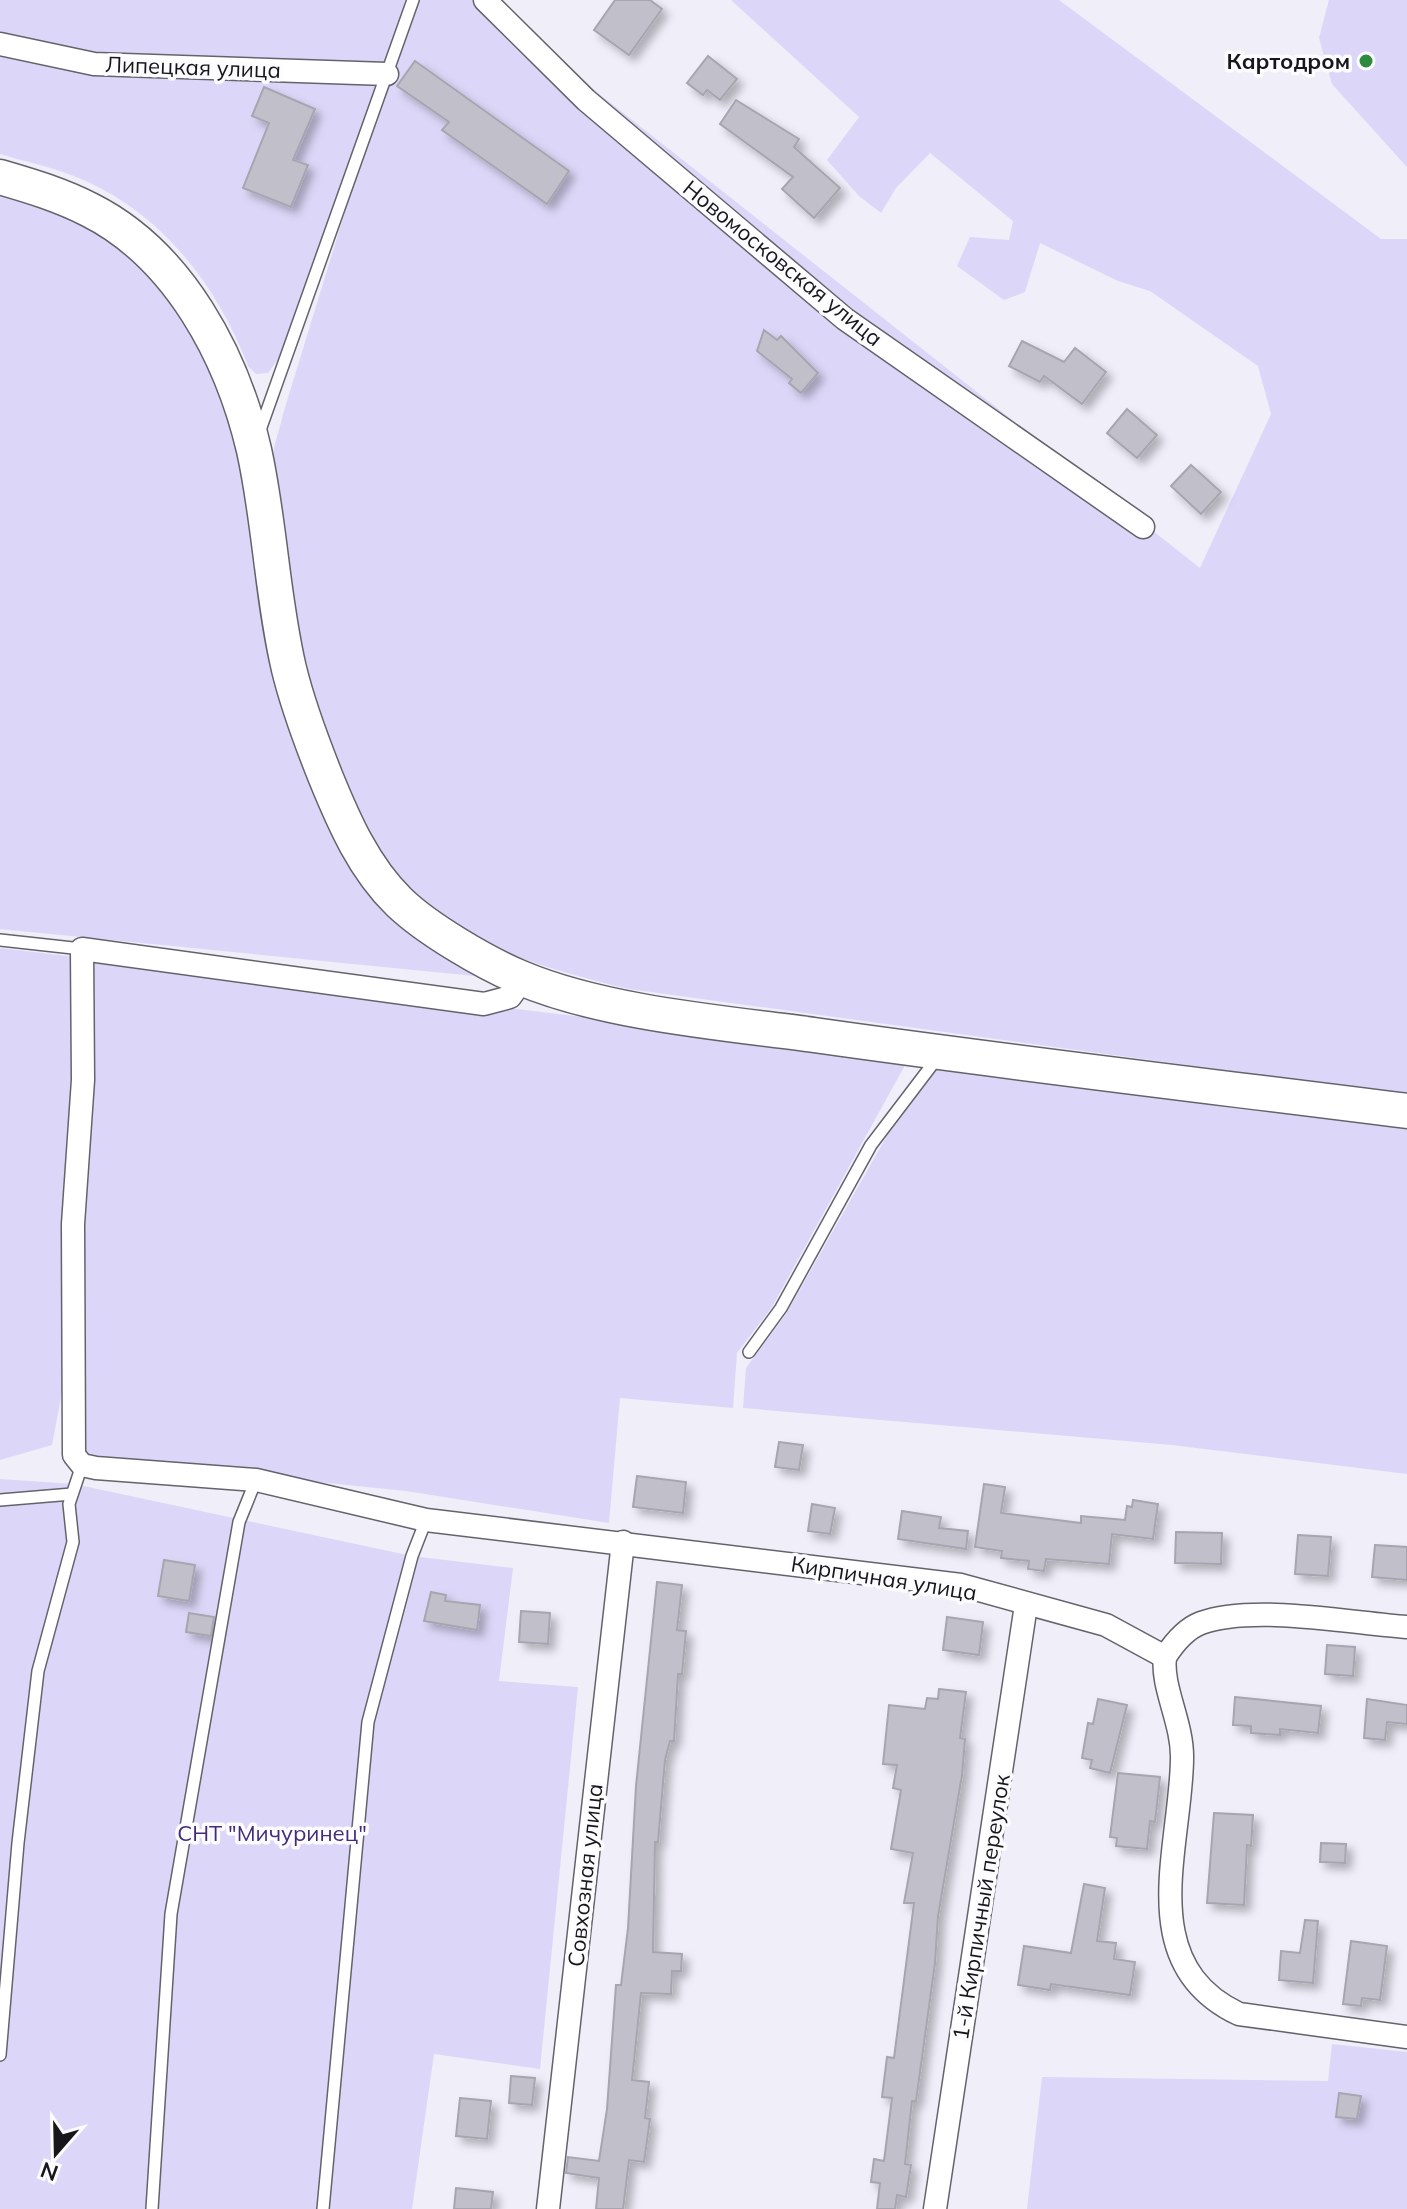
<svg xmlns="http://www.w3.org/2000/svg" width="1407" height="2209" font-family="Mulish,sans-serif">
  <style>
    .green { fill: #dcd7f8 }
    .building { fill: #c1c0ca; stroke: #a7a5af; stroke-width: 2; filter: url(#shadow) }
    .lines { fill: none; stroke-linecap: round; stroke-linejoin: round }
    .service-casing { stroke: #64636c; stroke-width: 14 }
    .minor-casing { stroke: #64636c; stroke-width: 25 }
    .primary-casing { stroke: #64636c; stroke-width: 37 }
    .service { stroke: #fff; stroke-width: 11 }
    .minor { stroke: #fff; stroke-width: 22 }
    .primary { stroke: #fff; stroke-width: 34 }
    .poi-dot { fill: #2d8b3d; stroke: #fcfcfe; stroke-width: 3 }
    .labels { text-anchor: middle; stroke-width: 7; stroke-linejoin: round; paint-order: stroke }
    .poi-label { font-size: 22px; font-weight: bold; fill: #17161a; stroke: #fcfcfe; text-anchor: end }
    .street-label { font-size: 22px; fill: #17161a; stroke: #fcfcfe }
    .park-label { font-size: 22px; fill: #422b79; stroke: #fcfcfe }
  </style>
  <defs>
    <filter id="shadow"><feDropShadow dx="6" dy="6" stdDeviation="4" flood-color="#0004"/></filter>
  </defs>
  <rect width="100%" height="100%" fill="#efeef9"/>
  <g class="green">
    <path d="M0,0H405L390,68L419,0H480L1200,568L1271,414L1258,366L1150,291L1118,281L1040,243L1025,292L1004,300L957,266L970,237L1009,240L1013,221L930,153L896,188L881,213L859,196L827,160L859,117L731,0H1059L1381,239H1407V1095L629,989C556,971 476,951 418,899C357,842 324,746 303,667C293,628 291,586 285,546C281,519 272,489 272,462C273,446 280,429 283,414L382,91L279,358L268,373L256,374L248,366C216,282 157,207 71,175C48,166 23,161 0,154Z"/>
    <path d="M1329,0H1407V167L1332,84L1319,38Z"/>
    <path d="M0,189L76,211L150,264L207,349L241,463L273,677L317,804L353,870L495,978L0,929Z"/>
    <path d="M0,948L76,957L66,1371L52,1445L0,1460Z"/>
    <path d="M90,958L910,1056L772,1307L737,1353L733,1408L620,1398L609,1523L406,1491L131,1463L88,1457L78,1449Z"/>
    <path d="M927,1065L1407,1121V1474L1172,1445L743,1408L746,1368L786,1314Z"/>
    <path d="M0,1479L74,1484L412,1556L513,1568L499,1681L578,1687L540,2069L434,2054L412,2209H0Z"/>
    <path d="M1332,2044L1407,2052V2209H1027L1042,2077L1328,2081Z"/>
  </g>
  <g class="building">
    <path d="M615,0H650L662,9L629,55L594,30Z"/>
    <path d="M708,56L737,79L720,100L707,90L703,95L687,83Z"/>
    <path d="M415,61L569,171L547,204L442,130L449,122L397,86Z"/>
    <path d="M264,87L315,109L293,160L308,165L291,207L243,188L269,123L252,116Z"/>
    <path d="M736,100L799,139L794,147L840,188L814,218L782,189L793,177L720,124Z"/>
    <path d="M764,330L777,340L781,336L818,373L801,393L789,383L792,379L757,351Z"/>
    <path d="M1022,341L1064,362L1075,348L1106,372L1082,404L1044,376L1040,382L1009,366Z"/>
    <path d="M1127,409L1157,435L1137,458L1107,433Z"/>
    <path d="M1191,465L1221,492L1201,514L1171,486Z"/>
    <path d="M779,1442L803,1445L799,1470L775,1467Z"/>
    <path d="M637,1476L686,1482L683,1513L633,1507Z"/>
    <path d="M984,1484L1005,1487L1001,1513L1081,1523V1516L1125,1520L1127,1506L1132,1507L1133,1500L1158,1504L1153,1539L1112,1534L1109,1564L1046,1559L1044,1571L1028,1569L1029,1561L1001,1558L1002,1551L975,1547Z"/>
    <path d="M812,1504L835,1508L830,1534L808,1531Z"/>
    <path d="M902,1511L941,1517L939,1528L968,1531L966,1549L898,1539Z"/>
    <path d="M1176,1532L1222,1533L1221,1564L1175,1563Z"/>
    <path d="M1298,1535L1331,1537L1328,1576L1295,1574Z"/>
    <path d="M1375,1545L1407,1547V1580L1372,1577Z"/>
    <path d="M164,1560L195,1565L189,1601L158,1596Z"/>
    <path d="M657,1582L682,1585L677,1630L686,1631L682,1674H678L674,1741H670L665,1760L658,1842H655L653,1952L682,1954L681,1971H672L671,1994L641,1993L632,2080L649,2082L645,2118L650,2119L644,2162L629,2160L623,2209H596L599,2178L566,2173L568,2157L599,2161L607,2109L616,1985H621L628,1928L636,1786Z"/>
    <path d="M431,1592L446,1595L445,1601L480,1605L477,1630L424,1621Z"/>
    <path d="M521,1611L550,1613L548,1644L519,1642Z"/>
    <path d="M189,1613L214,1617L211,1636L186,1632Z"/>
    <path d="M947,1617L983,1622L979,1655L943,1650Z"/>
    <path d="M1327,1645L1355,1647L1353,1676L1325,1674Z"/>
    <path d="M939,1689L966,1692L960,1738L965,1739L962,1775L938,1916L935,1963L916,2101H912L905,2164L911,2165L906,2197L897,2195L895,2209H877L880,2183L871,2182L874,2159L884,2161L892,2098L882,2097L887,2057L894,2058L914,1903H904L913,1853L891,1849L901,1790L893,1788L897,1765L883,1764L889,1705L925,1709L927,1698L938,1699Z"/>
    <path d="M1235,1697L1321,1706L1318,1733L1280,1729V1735L1251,1733V1726L1233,1725Z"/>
    <path d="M1098,1699L1127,1705L1110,1773L1090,1768L1092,1760L1082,1758L1088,1723L1093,1724Z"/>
    <path d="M1367,1699L1407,1705V1724L1387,1722L1385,1740L1364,1738Z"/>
    <path d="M1118,1773L1160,1777L1155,1822L1150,1821L1147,1849L1116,1846L1117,1838L1110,1837Z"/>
    <path d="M1214,1813L1253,1815L1251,1846L1247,1845L1244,1905L1207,1903Z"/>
    <path d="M1321,1843L1346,1844L1345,1863L1320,1862Z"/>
    <path d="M1084,1884L1105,1888L1097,1941L1116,1943L1114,1959L1135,1962L1130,1995L1051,1984L1050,1990L1018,1985L1024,1946L1071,1953Z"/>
    <path d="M1305,1920L1318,1921L1313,1983L1279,1980L1281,1951L1300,1953Z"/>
    <path d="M1351,1941L1387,1946L1380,2000L1362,1998L1361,2006L1343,2004Z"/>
    <path d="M511,2076L535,2078L532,2105L509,2103Z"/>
    <path d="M1339,2093L1361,2096L1357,2119L1336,2117Z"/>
    <path d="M460,2098L491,2101L487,2139L456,2136Z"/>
    <path d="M456,2188L493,2192L491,2209H454Z"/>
  </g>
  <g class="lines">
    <g class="service-casing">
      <g id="service">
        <path d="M259,433L413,0"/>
        <path d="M0,940L82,949"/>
        <path d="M749,1352L781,1308L871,1145L938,1057"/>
        <path d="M0,1500L72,1494"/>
        <path d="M0,2055L18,1843L38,1671L73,1542L69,1504L82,1465"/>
        <path d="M152,2209L171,1914L239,1522L256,1480"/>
        <path d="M323,2209L368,1722L412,1556L426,1520"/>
      </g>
    </g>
    <g class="minor-casing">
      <g id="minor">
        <path d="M485,0L586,100L845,319L1143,527"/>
        <path d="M0,44L94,64L387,74"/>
        <path d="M523,979L510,997L484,1004L82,949L83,1080L73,1224L74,1455L82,1465L96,1468L256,1480L426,1520L961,1585L1106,1625L1165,1657C1174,1643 1185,1629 1201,1623C1253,1604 1351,1623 1407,1627"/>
        <path d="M1165,1657C1161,1687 1183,1723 1182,1759C1181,1848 1133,1964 1239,2014L1407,2037"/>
        <path d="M548,2209L623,1542"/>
        <path d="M935,2209L1026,1605"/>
      </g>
    </g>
    <g class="primary-casing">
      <path id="primary" d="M0,177C31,186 61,195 90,210C179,255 232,356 254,450C270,522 272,597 289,669C298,706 312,743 326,778C344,822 364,868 399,902C427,929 485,963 521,978C604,1013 724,1023 814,1035C1011,1063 1209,1086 1407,1111"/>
    </g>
    <use href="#service" class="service"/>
    <use href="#minor" class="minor"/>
    <use href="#primary" class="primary"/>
  </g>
  <circle class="poi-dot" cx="1366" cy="61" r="8"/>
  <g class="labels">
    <g class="poi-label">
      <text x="1350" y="69">Картодром</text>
    </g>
    <g class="street-label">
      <text transform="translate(193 67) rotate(2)" y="8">Липецкая улица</text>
      <text transform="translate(783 263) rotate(39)" y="8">Новомосковская улица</text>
      <text transform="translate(884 1578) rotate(9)" y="8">Кирпичная улица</text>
      <text transform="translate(585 1875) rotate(-84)" y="8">Совхозная улица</text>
      <text transform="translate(981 1907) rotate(-81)" y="8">1-й Кирпичный переулок</text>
    </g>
    <g class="park-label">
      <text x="272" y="1841">СНТ "Мичуринец"</text>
    </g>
  </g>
  <g transform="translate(56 2153) rotate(200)" stroke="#fcfcfe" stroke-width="6" paint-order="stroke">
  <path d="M0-6L14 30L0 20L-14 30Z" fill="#17161a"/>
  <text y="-12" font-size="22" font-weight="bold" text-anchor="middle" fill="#17161a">N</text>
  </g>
</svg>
